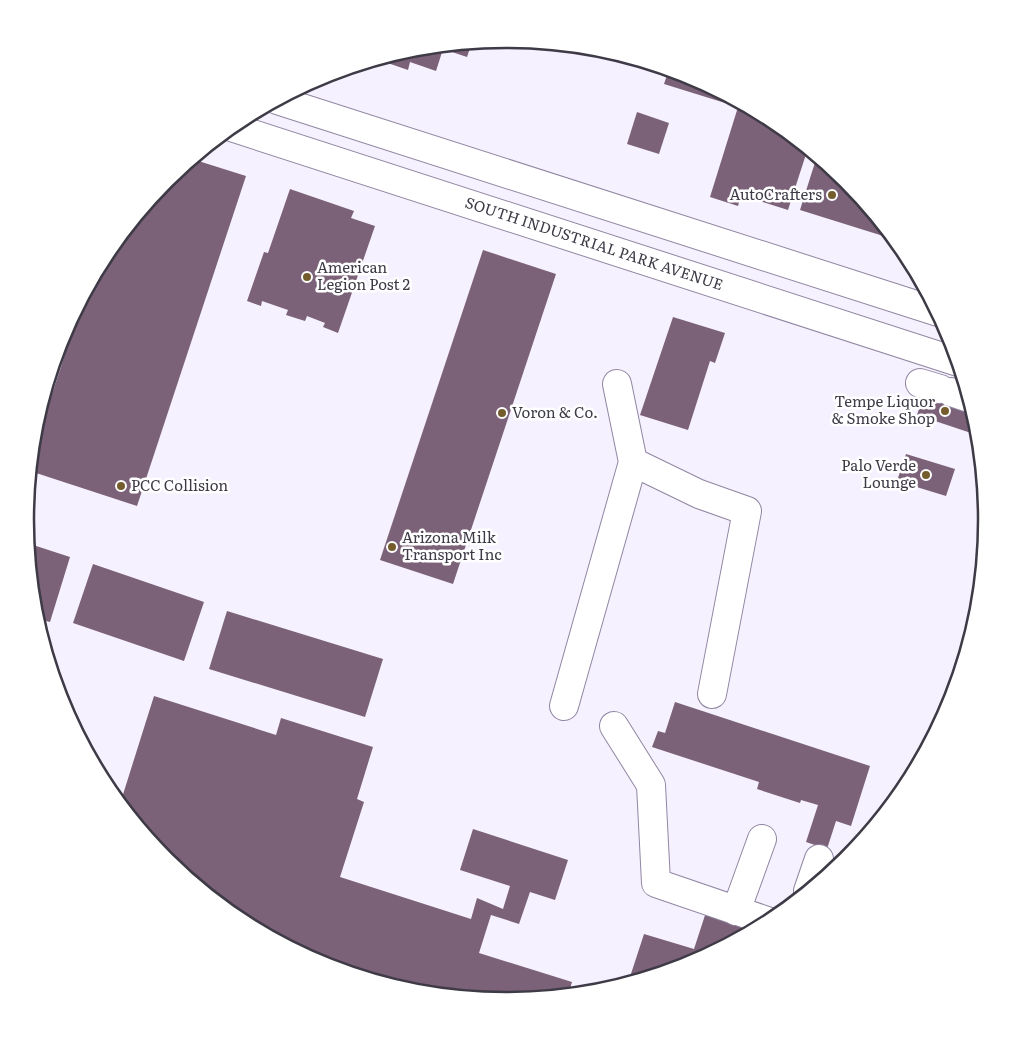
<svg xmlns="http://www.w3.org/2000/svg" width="1012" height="1040" font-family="Literata,serif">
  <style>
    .building { fill: #7b6278 }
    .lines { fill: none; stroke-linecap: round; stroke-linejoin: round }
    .minor-casing { stroke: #9086a3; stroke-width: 30 }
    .minor { stroke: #fff; stroke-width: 28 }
    .poi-dot { fill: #755c2d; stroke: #fff; stroke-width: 2 }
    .labels { text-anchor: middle; stroke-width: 5; stroke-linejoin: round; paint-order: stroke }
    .poi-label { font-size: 15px; fill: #3e3a46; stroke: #fff; text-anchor: start }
    .street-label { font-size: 15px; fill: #3e3a46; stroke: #fff }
    .rim { fill: none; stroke: #3e3a46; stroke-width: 2.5 }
  </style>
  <rect width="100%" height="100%" fill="#f6f1fe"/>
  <g class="building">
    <path d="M472,42L467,57L443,49L436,71L410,62L408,70L376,59L412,48Z"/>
    <path d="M669,69L690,76L773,120L808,148L788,210L741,195L738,206L710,197L738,107L664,84Z"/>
    <path d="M637,112L669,123L659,154L627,144Z"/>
    <path d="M817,156L846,180L896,240L800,210Z"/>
    <path d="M192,159L246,176L137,506L30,471L31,459L86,290L106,253L166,180Z"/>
    <path d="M290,189L354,211L351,218L375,226L338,333L323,327L325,323L307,316L305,321L286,315L288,310L262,301L261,306L247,301L264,252L268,253Z"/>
    <path d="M483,250L556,274L453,584L380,560Z"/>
    <path d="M673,317L725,333L715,363L710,361L688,430L640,415Z"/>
    <path d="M925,391L972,407L975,418L971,433L917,415Z"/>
    <path d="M906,454L955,469L946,496L897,481Z"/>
    <path d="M27,543L70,557L50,622L35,618L34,614Z"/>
    <path d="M93,564L204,602L184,661L73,623Z"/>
    <path d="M227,611L383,659L365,717L209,669Z"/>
    <path d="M154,696L276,735L281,718L373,747L357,799L364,802L340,877L471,919L477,898L503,909L510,886L460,870L473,829L568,860L555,900L530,892L519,924L491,915L479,953L572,982L568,995L506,1001L422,993L424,986L413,982L410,991L322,964L239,920L166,860L120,804Z"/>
    <path d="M675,702L870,766L851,826L836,821L827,849L806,842L818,805L801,800L800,803L757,789L759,782L652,747L658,731L665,733Z"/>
    <path d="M708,906L748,918L742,936L690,964L628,983L644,934L694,949Z"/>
  </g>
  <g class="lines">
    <g class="minor-casing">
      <g id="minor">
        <path d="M277,100L938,312"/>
        <path d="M231,127L958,362"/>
        <path d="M920,383L940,389"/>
        <path d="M951,392L969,398"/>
        <path d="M633,462L699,494L747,511L712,694"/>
        <path d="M564,706L633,462L617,384"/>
        <path d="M614,726L651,785L656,883L770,922"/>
        <path d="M808,891L819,859"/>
        <path d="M736,911L762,839"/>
      </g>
    </g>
    <use href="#minor" class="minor"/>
  </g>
  <g class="poi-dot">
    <circle cx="832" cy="195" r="5"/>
    <circle cx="307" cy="277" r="5"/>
    <circle cx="945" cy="411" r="5"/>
    <circle cx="502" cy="413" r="5"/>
    <circle cx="926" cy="475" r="5"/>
    <circle cx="121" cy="486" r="5"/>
    <circle cx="392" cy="547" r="5"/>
  </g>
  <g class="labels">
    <g class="poi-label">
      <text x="822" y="200" text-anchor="end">AutoCrafters</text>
      <text x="317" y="273">American<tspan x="317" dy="17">Legion Post 2</tspan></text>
      <text x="935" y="407" text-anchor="end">Tempe Liquor<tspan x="935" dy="17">&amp; Smoke Shop</tspan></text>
      <text x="512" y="418">Voron &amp; Co.</text>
      <text x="916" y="471" text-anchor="end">Palo Verde<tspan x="916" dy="17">Lounge</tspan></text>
      <text x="131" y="491">PCC Collision</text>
      <text x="402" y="543">Arizona Milk<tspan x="402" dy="17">Transport Inc</tspan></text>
    </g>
    <g class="street-label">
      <text transform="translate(594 244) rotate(18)" y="5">SOUTH INDUSTRIAL PARK AVENUE</text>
    </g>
  </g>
  <path d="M0 0H1012V1040H0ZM34 520a472 472 0 1 1 944 0a472 472 0 1 1-944 0Z" fill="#fff" fill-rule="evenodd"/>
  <path class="rim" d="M34 520a472 472 0 1 1 944 0a472 472 0 1 1-944 0Z"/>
</svg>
